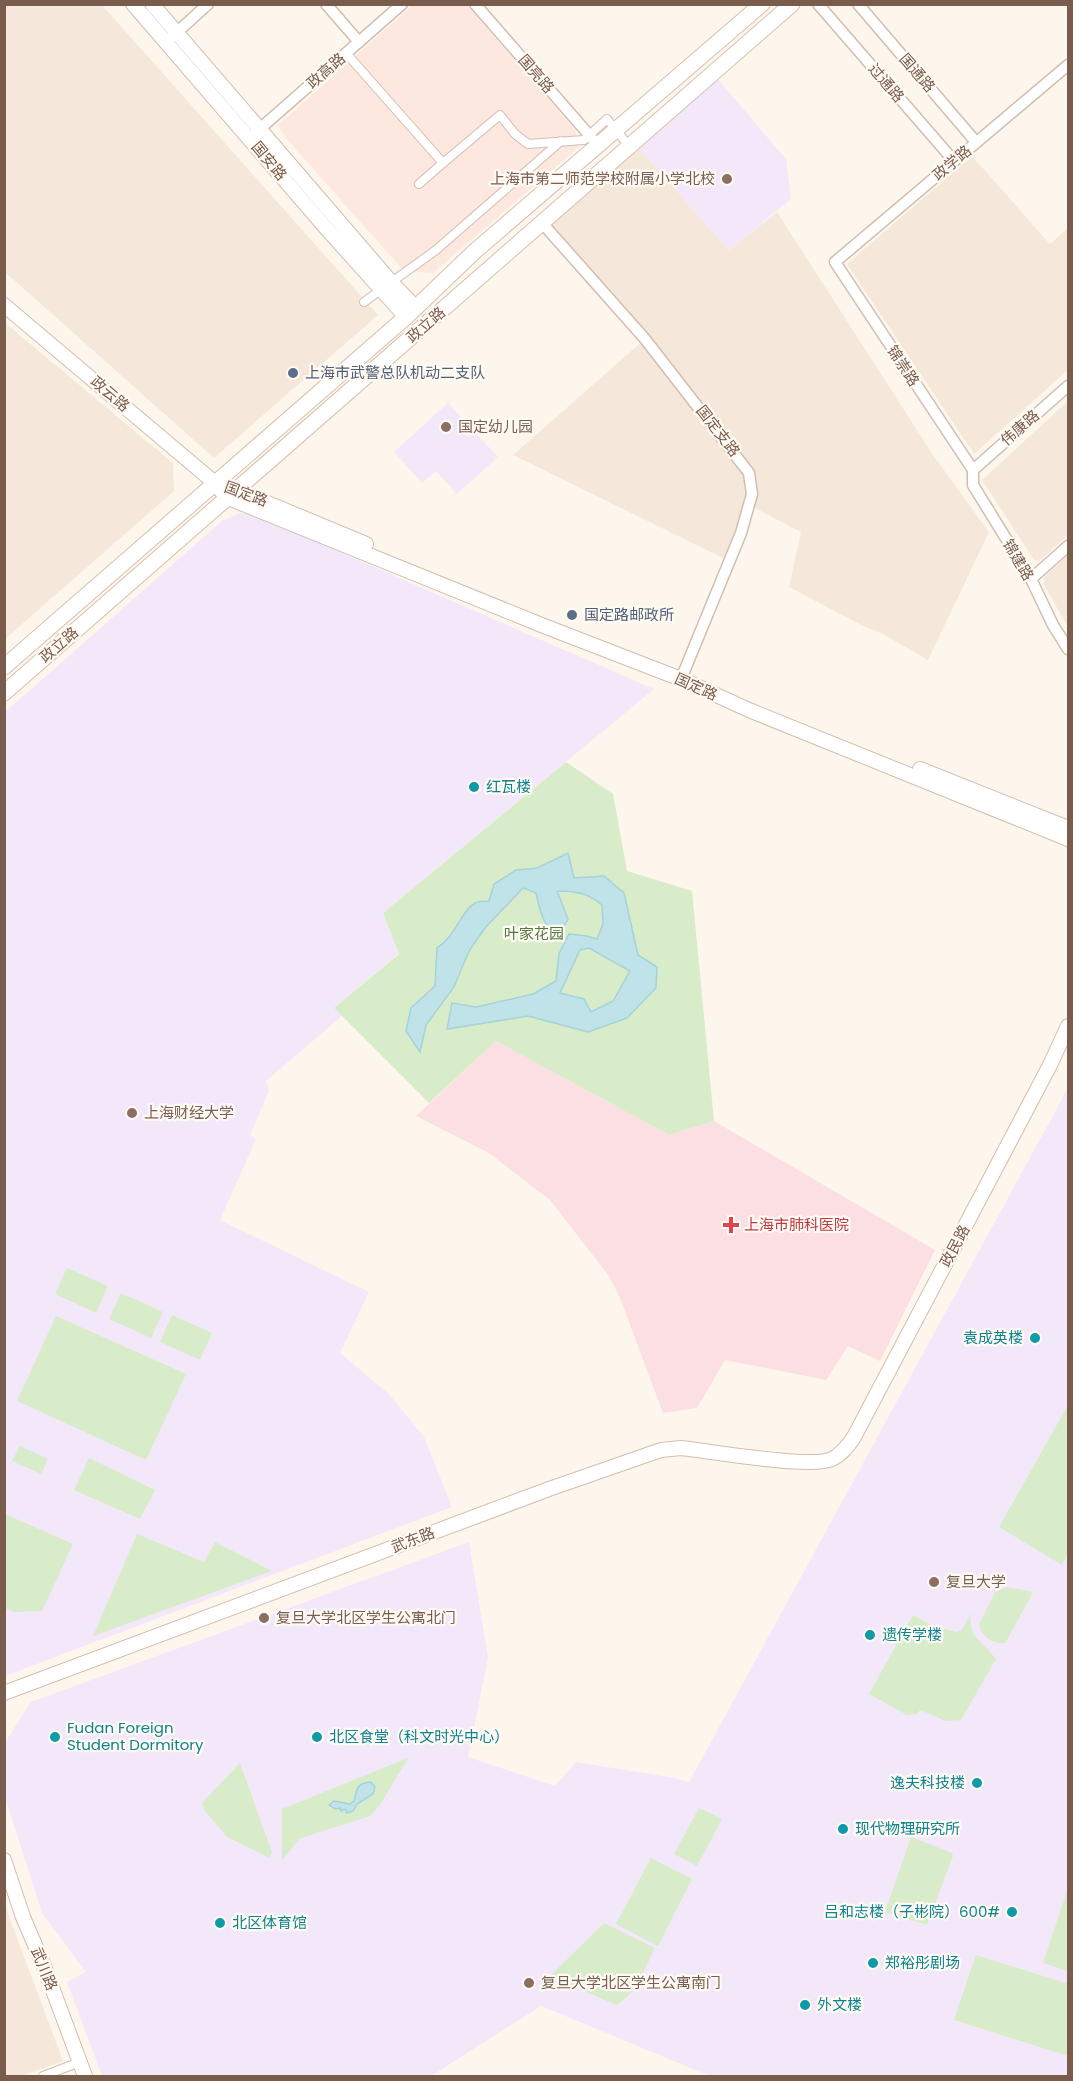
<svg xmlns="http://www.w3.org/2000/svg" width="1073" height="2081" font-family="Poppins,'Noto Sans SC',sans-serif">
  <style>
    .residential { fill: #f5e8da }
    .commercial { fill: #fde8e0 }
    .education { fill: #f3e8fa }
    .medical { fill: #fbdfe3 }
    .green { fill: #d8ecc9 }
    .water { fill: #bfe3e8; stroke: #a5d3da; stroke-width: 1.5; fill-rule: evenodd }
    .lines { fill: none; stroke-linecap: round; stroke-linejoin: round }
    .pedestrian-casing { stroke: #d1beb0; stroke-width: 10 }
    .minor-casing { stroke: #d1beb0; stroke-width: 13 }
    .tertiary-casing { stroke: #d1beb0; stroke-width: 16 }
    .secondary-casing { stroke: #d6c0b0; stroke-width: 17 }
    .pedestrian { stroke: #fff; stroke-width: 8 }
    .minor { stroke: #fff; stroke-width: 10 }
    .tertiary { stroke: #fff; stroke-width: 14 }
    .secondary { stroke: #fff; stroke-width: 15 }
    .education-dot { fill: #8d6e63; stroke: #fffaf3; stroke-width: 2 }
    .service-dot { fill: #5c6f8a; stroke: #fffaf3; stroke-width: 2 }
    .culture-dot { fill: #0f9aa8; stroke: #fffaf3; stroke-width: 2 }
    .health-dot { fill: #e0444e; stroke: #fffaf3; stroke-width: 2 }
    .labels { text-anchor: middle; stroke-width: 4.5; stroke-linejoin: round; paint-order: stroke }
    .street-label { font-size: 15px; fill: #7a5c4d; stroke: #fffaf3 }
    .education-label { font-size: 15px; fill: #785e54; stroke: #fffaf3; text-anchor: start }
    .service-label { font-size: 15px; fill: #4e5e75; stroke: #fffaf3; text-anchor: start }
    .culture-label { font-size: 15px; fill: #0d838f; stroke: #fffaf3; text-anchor: start }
    .park-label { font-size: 15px; fill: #537a41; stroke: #fffaf3 }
    .health-label { font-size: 15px; fill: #be3a42; stroke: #fffaf3; text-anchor: start }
  </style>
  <rect width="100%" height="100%" fill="#fdf6ec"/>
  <g class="residential">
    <path d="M5,5H102L378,315L214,458L5,272Z"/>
    <path d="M637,146L729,250L777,212L933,455L989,532L928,660L883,634L861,625L789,587L801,532L749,505L729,561L513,455L645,339L546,224Z"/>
    <path d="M972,156L1048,242L1050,244L1068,228V370L974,454L847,264Z"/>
    <path d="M5,323L173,463L174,491L5,639Z"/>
    <path d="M1068,401V535L1039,561L1034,560L982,480Z"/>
    <path d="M1068,555V627L1043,583L1046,575Z"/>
    <path d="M4,1903L63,2061L21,2076H5Z"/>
  </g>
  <path class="commercial" d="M413,5H467L575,130L579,147L433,273L404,271L284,136L278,125Z"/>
  <g class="education">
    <path d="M716,77L786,159L791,199L729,250L637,146Z"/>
    <path d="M448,403L498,457L457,494L436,471L422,483L394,452Z"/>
    <path d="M240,513L257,516L654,689L383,913L399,953L334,1008L342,1016L266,1081L269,1091L250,1135L256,1139L220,1220L369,1292L340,1353L388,1393L424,1437L452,1507L5,1676L4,713L222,521Z"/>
    <path d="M1068,1088V2076H710L541,2006L431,2076H102L67,1982L86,1972L42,1913L5,1797L4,1744L31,1702L469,1542L488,1658L468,1757L555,1786L576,1762L675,1778L689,1782Z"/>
  </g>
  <path class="medical" d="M496,1041L669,1135L714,1121L935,1250L880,1361L848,1346L826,1380L725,1360L697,1408L663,1413L620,1298L609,1276L550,1200L489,1153L416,1116Z"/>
  <g class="green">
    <path d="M566,762L613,794L627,871L692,891L714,1121L669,1135L496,1041L429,1103L334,1008L399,954L383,913Z"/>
    <path d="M67,1268L108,1286L96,1313L55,1294Z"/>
    <path d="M121,1293L163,1312L151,1338L109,1319Z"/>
    <path d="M172,1315L212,1333L200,1360L160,1342Z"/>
    <path d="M56,1316L186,1374L146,1460L17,1401Z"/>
    <path d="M1068,1405V1553L1062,1565L999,1527Z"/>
    <path d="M20,1446L48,1459L41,1474L12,1461Z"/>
    <path d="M89,1458L155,1490L140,1519L74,1490Z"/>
    <path d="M5,1514L73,1544L42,1611L14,1612L5,1608Z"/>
    <path d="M137,1534L204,1562L215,1542L272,1571L93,1636Z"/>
    <path d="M1006,1587L1033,1592L1006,1642C995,1646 981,1636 979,1625L995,1592Z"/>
    <path d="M971,1613C967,1638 983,1641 996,1659L961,1720L946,1721L920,1710L917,1714L907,1715L869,1694L913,1615L935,1627L957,1632L962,1630Z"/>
    <path d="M408,1758L380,1805L370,1816L299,1839L282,1861V1809Z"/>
    <path d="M240,1763L272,1852L270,1858L227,1837L204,1810L202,1803Z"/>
    <path d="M699,1808L722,1819L697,1866L674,1854Z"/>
    <path d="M911,1837L952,1853L953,1856L927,1925L885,1912Z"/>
    <path d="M651,1858L692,1879L658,1946L616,1924Z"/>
    <path d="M1067,1891L1068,1892V1971L1043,1963Z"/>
    <path d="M604,1923L655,1948C644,1969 638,1993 616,2005L550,1976Z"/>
    <path d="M976,1955L1068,1984V2056L954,2020Z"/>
  </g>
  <g class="water">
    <path d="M568,853L574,878L604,876L624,893L638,955L657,967L656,988L627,1018L588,1032L528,1016L447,1029L452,1003L476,1007L533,994L556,981L559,954L569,934L587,936L597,939L603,924L602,905C588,893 576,891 557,891L568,919L558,937C544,930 539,907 536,893L523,888L485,928L469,951L454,987L426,1025L420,1052L406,1031L411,1008L435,986L437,948C456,936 461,911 475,903C478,901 485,901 489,901L494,884L516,870L537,868ZM589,948L630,971L613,1001L591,1012L584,999L560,993L580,950Z"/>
    <path d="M371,1782L375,1787L373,1794L357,1804L353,1811L347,1813L345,1809L341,1811L340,1808L335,1809L329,1805L334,1801L350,1804L354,1801C357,1788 357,1783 371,1782Z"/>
  </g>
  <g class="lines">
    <g class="pedestrian-casing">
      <g id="pedestrian">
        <path d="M346,53L443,163L500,115L515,134L528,144L584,140L607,119L630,147"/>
        <path d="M419,184L443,163"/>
        <path d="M364,302L436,250L561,141"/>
        <path d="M43,2076L80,2062"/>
      </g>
    </g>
    <g class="minor-casing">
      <g id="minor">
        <path d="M326,4L359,42"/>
        <path d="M475,4L597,144"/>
        <path d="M818,4L954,161"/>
        <path d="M858,4L976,142"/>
        <path d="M173,36L208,4"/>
        <path d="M255,133L402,4"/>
        <path d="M543,224L645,339L749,473L752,494L741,533L681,679"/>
        <path d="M973,470L835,262L1068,65"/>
        <path d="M973,470V485L1031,579L1053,625L1068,649"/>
        <path d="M973,470L1068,386"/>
        <path d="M1031,579L1068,546"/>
      </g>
    </g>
    <g class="tertiary-casing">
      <g id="tertiary">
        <path d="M133,4L326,228L406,317"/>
        <path d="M152,4L391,282L416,308"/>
        <path d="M4,305L215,483L226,497L544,626L681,679L749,710L1068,839"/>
        <path d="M229,487L366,544"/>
        <path d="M920,769L1068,828"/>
        <path d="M4,1693L549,1489L661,1450L681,1448C710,1451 811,1469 832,1459C842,1454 848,1446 854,1437L1050,1065L1068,1026"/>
        <path d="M4,1860L23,1917L44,1966L85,2076"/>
      </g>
    </g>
    <g class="secondary-casing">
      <g id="secondary">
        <path d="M4,667L406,317L474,252L762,4"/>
        <path d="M4,693L792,4"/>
      </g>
    </g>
    <use href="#pedestrian" class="pedestrian"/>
    <use href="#minor" class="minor"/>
    <use href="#tertiary" class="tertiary"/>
    <use href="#secondary" class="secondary"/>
  </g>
  <g class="education-dot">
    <circle cx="727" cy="179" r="6"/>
    <circle cx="446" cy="427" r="6"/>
    <circle cx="132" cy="1113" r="6"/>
    <circle cx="934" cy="1582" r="6"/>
    <circle cx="264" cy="1618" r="6"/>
    <circle cx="529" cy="1983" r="6"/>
  </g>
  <g class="service-dot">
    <circle cx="293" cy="373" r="6"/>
    <circle cx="572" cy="615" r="6"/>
  </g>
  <g class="culture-dot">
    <circle cx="474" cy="787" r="6"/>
    <circle cx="1035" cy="1338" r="6"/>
    <circle cx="870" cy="1635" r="6"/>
    <circle cx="55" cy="1737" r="6"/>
    <circle cx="317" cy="1737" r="6"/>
    <circle cx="977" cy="1783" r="6"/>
    <circle cx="843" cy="1829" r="6"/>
    <circle cx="1012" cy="1912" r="6"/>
    <circle cx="220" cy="1923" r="6"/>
    <circle cx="873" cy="1963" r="6"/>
    <circle cx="805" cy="2005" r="6"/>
  </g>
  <path class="health-dot" d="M728 1216h6v6h6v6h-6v6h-6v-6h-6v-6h6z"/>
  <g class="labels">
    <g class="street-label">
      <text transform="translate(326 71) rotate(-41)" y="5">政高路</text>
      <text transform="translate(917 73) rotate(49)" y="5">国通路</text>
      <text transform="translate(536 74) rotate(49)" y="5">国亮路</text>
      <text transform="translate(886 83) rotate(49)" y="5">过通路</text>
      <text transform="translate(269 161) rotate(50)" y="5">国安路</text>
      <text transform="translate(952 163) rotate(-40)" y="5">政学路</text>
      <text transform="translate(426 325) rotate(-41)" y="5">政立路</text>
      <text transform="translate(903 366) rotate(57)" y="5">锦崇路</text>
      <text transform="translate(110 394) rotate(40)" y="5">政云路</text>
      <text transform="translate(1020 428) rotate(-41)" y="5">伟康路</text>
      <text transform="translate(718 431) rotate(52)" y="5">国定支路</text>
      <text transform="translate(246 494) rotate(20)" y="5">国定路</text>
      <text transform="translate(1018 560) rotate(59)" y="5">锦建路</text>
      <text transform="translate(59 645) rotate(-41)" y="5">政立路</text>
      <text transform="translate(696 687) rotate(24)" y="5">国定路</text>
      <text transform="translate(955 1246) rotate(-62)" y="5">政民路</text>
      <text transform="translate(413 1540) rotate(-21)" y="5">武东路</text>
      <text transform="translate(44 1969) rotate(68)" y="5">武川路</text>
    </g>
    <g class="education-label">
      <text x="715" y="184" text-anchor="end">上海市第二师范学校附属小学北校</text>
      <text x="458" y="432">国定幼儿园</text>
      <text x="144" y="1118">上海财经大学</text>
      <text x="946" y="1587">复旦大学</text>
      <text x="276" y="1623">复旦大学北区学生公寓北门</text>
      <text x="541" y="1988">复旦大学北区学生公寓南门</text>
    </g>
    <g class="service-label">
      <text x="305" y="378">上海市武警总队机动二支队</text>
      <text x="584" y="620">国定路邮政所</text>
    </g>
    <g class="culture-label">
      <text x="486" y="792">红瓦楼</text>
      <text x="1023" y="1343" text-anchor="end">袁成英楼</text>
      <text x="882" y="1640">遗传学楼</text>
      <text x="67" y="1733">Fudan Foreign<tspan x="67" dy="17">Student Dormitory</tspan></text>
      <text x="329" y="1742">北区食堂（科文时光中心）</text>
      <text x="965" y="1788" text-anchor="end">逸夫科技楼</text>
      <text x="855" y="1834">现代物理研究所</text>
      <text x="1000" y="1917" text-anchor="end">吕和志楼（子彬院）600#</text>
      <text x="232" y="1928">北区体育馆</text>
      <text x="885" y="1968">郑裕彤剧场‌</text>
      <text x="817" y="2010">外文楼</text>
    </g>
    <g class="park-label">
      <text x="534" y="939">叶家花园</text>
    </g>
    <g class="health-label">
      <text x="744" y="1230">上海市肺科医院</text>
    </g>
  </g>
  <rect width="1073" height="2081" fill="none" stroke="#7a5c4d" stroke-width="12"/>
</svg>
